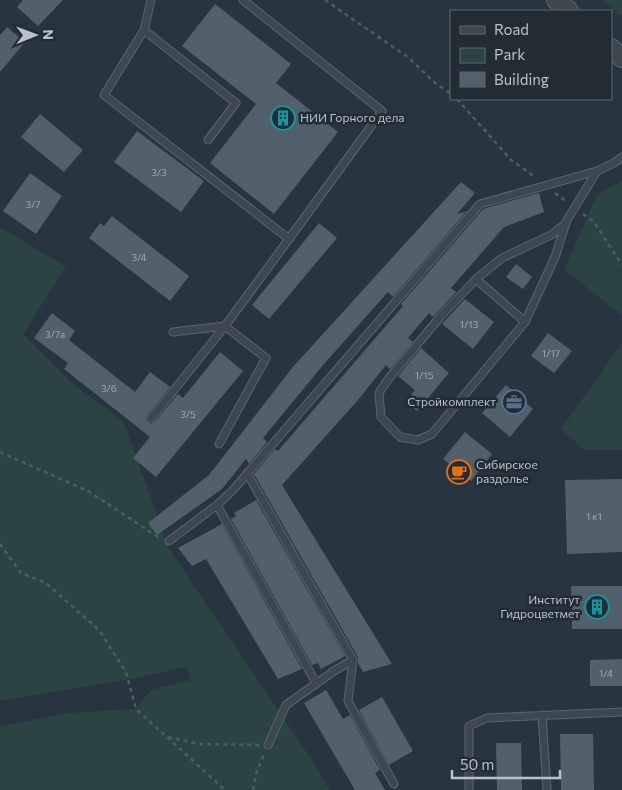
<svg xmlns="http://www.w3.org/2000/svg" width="622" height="790" font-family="Commissioner,sans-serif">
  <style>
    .green { fill: #2b4342 }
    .building { fill: #51606b }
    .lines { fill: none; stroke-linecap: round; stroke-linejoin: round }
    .service-casing { stroke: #5a656d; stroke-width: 9 }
    .tertiary-casing { stroke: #5a656d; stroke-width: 20 }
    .path { stroke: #4a5f5f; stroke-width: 2.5; stroke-dasharray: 4 4; stroke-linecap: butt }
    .service { stroke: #3c4750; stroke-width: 7 }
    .tertiary { stroke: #3c4750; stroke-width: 18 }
    .labels { text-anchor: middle; stroke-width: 5; stroke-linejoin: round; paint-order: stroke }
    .number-label { font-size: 10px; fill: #9faab2 }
    .poi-label { font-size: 12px; fill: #b9c2ca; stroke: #212c35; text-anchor: start }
  </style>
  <rect width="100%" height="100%" fill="#283540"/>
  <g class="green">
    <path d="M602,0H622V17Z"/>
    <path d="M622,181V315L564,270L597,195Z"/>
    <path d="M0,227L66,267L23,334L73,384L124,422L168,547L314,763L330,790H0V726L68,713L136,709L151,690L191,680L187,667L120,681L0,701Z"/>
    <path d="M622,343V450H584L561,429Z"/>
  </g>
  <g class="building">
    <path d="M23,0H63L38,26L17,7Z"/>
    <path d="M215,4L291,64L276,83L338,132L274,214L210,163L256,104L182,46Z"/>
    <path d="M7,27L25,42L0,72V35Z"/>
    <path d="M40,114L83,150L64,172L21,137Z"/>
    <path d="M137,131L204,181L181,212L114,162Z"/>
    <path d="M30,173L62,196L36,234L3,211Z"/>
    <path d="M461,182L475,193L457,214L467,211L393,297L388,292L324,364L263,438L267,442L249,464L246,459L222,489L157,535L148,523L209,475L292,368Z"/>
    <path d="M539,193L544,212L504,227L451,288L456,292L433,317L429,313L408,338L413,342L390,369L386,365L358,400L282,485L392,664L363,672L358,663V657L254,474L275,449L278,451L403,306L401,304L483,209Z"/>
    <path d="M112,216L189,276L170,301L89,238L100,223L104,226Z"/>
    <path d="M319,223L337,238L269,319L252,305Z"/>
    <path d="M516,264L532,277L523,289L506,277Z"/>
    <path d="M465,299L494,322L473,349L442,324Z"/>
    <path d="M52,313L75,331L69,340L135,392L150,372L170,387L147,416L146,420L150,424L155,422L178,394L183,398L220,352L243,371L156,477L133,458L150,437L64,369L68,363L34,338Z"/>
    <path d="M548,333L572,351L554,373L531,356Z"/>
    <path d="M421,348L449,373L417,411L406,401L415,390L398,376Z"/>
    <path d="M506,385L533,409L510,437L482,413Z"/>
    <path d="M465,432L492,454L471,481L443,459Z"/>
    <path d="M622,479V552L567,554L565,480Z"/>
    <path d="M256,500L345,656L321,669L318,663L312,665L231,519L236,516L234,513Z"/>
    <path d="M222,524L302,669L278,679L206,559L192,566L178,548Z"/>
    <path d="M571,586H622V629H572Z"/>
    <path d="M622,659V686H590V660Z"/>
    <path d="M326,690L343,719L350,715L380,770L375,773L385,790H355L304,703Z"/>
    <path d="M382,697L413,751L389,765L359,710Z"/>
    <path d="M560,734H593L594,790H561Z"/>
    <path d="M496,743H521L522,790H497Z"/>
  </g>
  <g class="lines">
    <g class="service-casing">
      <g id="service">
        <path d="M151,0L144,30L104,95L289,239L382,111L243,0"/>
        <path d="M144,30L236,103L208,140"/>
        <path d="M566,223L553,234L502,258L476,279L441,316L389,378L379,393L381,417L400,437L418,440L432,434L525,322L555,257L566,223L567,220L597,171"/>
        <path d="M476,279L525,322"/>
        <path d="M151,419L225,326L173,332"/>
        <path d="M219,444L266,358L225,326L289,239"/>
        <path d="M247,473L353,660L348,701L394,784"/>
        <path d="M169,541L217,505"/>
        <path d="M316,683L217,505L233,490L480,204L597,171L614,163L622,157"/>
        <path d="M542,715L547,790"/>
        <path d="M268,745L286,705L334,671L353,660"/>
        <path d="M469,790V726L487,718L622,712"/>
      </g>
    </g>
    <g class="tertiary-casing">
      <g id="tertiary">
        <path d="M556,0L569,11"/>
        <path d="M611,48L622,58"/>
      </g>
    </g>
    <g class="path">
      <path d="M325,0L409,58L435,83L451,94"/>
      <path d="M457,99L511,160L535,177"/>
      <path d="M555,193L567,202"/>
      <path d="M583,214L594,222L622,265"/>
      <path d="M0,452L88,491L161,539"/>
      <path d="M0,544L21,573L46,583L99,630L126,672L136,709L225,790"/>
      <path d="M168,737L199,744L259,745"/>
      <path d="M253,790L256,774L264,754"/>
    </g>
    <use href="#service" class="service"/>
    <use href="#tertiary" class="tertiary"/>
  </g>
  <defs>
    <g id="building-ring" transform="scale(1.25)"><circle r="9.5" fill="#212c35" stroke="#0f9aa8" stroke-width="1.5"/><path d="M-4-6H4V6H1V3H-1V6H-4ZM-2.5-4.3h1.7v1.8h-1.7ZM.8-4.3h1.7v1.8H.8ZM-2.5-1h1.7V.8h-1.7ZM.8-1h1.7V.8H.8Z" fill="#0f9aa8"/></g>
    <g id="office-ring" transform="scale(1.25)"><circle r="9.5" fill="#212c35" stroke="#5c6f8a" stroke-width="1.5"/><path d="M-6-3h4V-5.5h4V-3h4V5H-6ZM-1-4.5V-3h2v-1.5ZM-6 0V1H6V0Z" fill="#5c6f8a"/></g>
    <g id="cafe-ring" transform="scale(1.25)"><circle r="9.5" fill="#212c35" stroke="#e8710a" stroke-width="1.5"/><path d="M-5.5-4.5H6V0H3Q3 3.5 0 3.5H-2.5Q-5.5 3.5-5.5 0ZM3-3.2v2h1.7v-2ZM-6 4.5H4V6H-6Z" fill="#e8710a"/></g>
  </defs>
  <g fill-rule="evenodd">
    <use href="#building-ring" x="283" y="118"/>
    <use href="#office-ring" x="514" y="402"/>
    <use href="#cafe-ring" x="459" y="472"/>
    <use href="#building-ring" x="597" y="607"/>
  </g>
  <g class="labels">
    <g class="number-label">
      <text x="159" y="176">3/3</text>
      <text x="33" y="208">3/7</text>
      <text x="139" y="261">3/4</text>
      <text x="469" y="328">1/13</text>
      <text x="55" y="338">3/7а</text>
      <text x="551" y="357">1/17</text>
      <text x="424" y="379">1/15</text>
      <text x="109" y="392">3/6</text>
      <text x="188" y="418">3/5</text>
      <text x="594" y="520">1 к1</text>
      <text x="606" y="677">1/4</text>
    </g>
    <g class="poi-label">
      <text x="300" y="122">НИИ Горного дела</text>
      <text x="496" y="406" text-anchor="end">Стройкомплект</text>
      <text x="476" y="469">Сибирское<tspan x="476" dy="14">раздолье</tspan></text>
      <text x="580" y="604" text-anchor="end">Институт<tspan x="580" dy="14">Гидроцветмет</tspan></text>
    </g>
  </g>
  <rect x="450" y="10" width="162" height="90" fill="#212c35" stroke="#5e6871"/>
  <rect x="460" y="26" width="25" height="8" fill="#3c4750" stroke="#5e6871"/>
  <text x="494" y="35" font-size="15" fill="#b9c2ca">Road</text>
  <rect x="460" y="48" width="25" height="15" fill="#2b4342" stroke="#5e6871"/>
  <text x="494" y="60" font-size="15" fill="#b9c2ca">Park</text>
  <rect x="460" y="72" width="25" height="15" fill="#51606b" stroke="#5e6871"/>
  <text x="494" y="85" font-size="15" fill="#b9c2ca">Building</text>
  <g transform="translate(35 35) rotate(89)" stroke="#212c35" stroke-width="4" paint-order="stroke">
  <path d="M0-4L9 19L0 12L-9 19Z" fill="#b9c2ca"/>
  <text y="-8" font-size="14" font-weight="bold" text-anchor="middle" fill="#b9c2ca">N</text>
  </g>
  <path d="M452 770v8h108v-8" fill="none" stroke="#b9c2ca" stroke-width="2.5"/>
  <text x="460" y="770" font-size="15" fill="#b9c2ca" stroke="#212c35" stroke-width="4" paint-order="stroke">50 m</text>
</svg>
